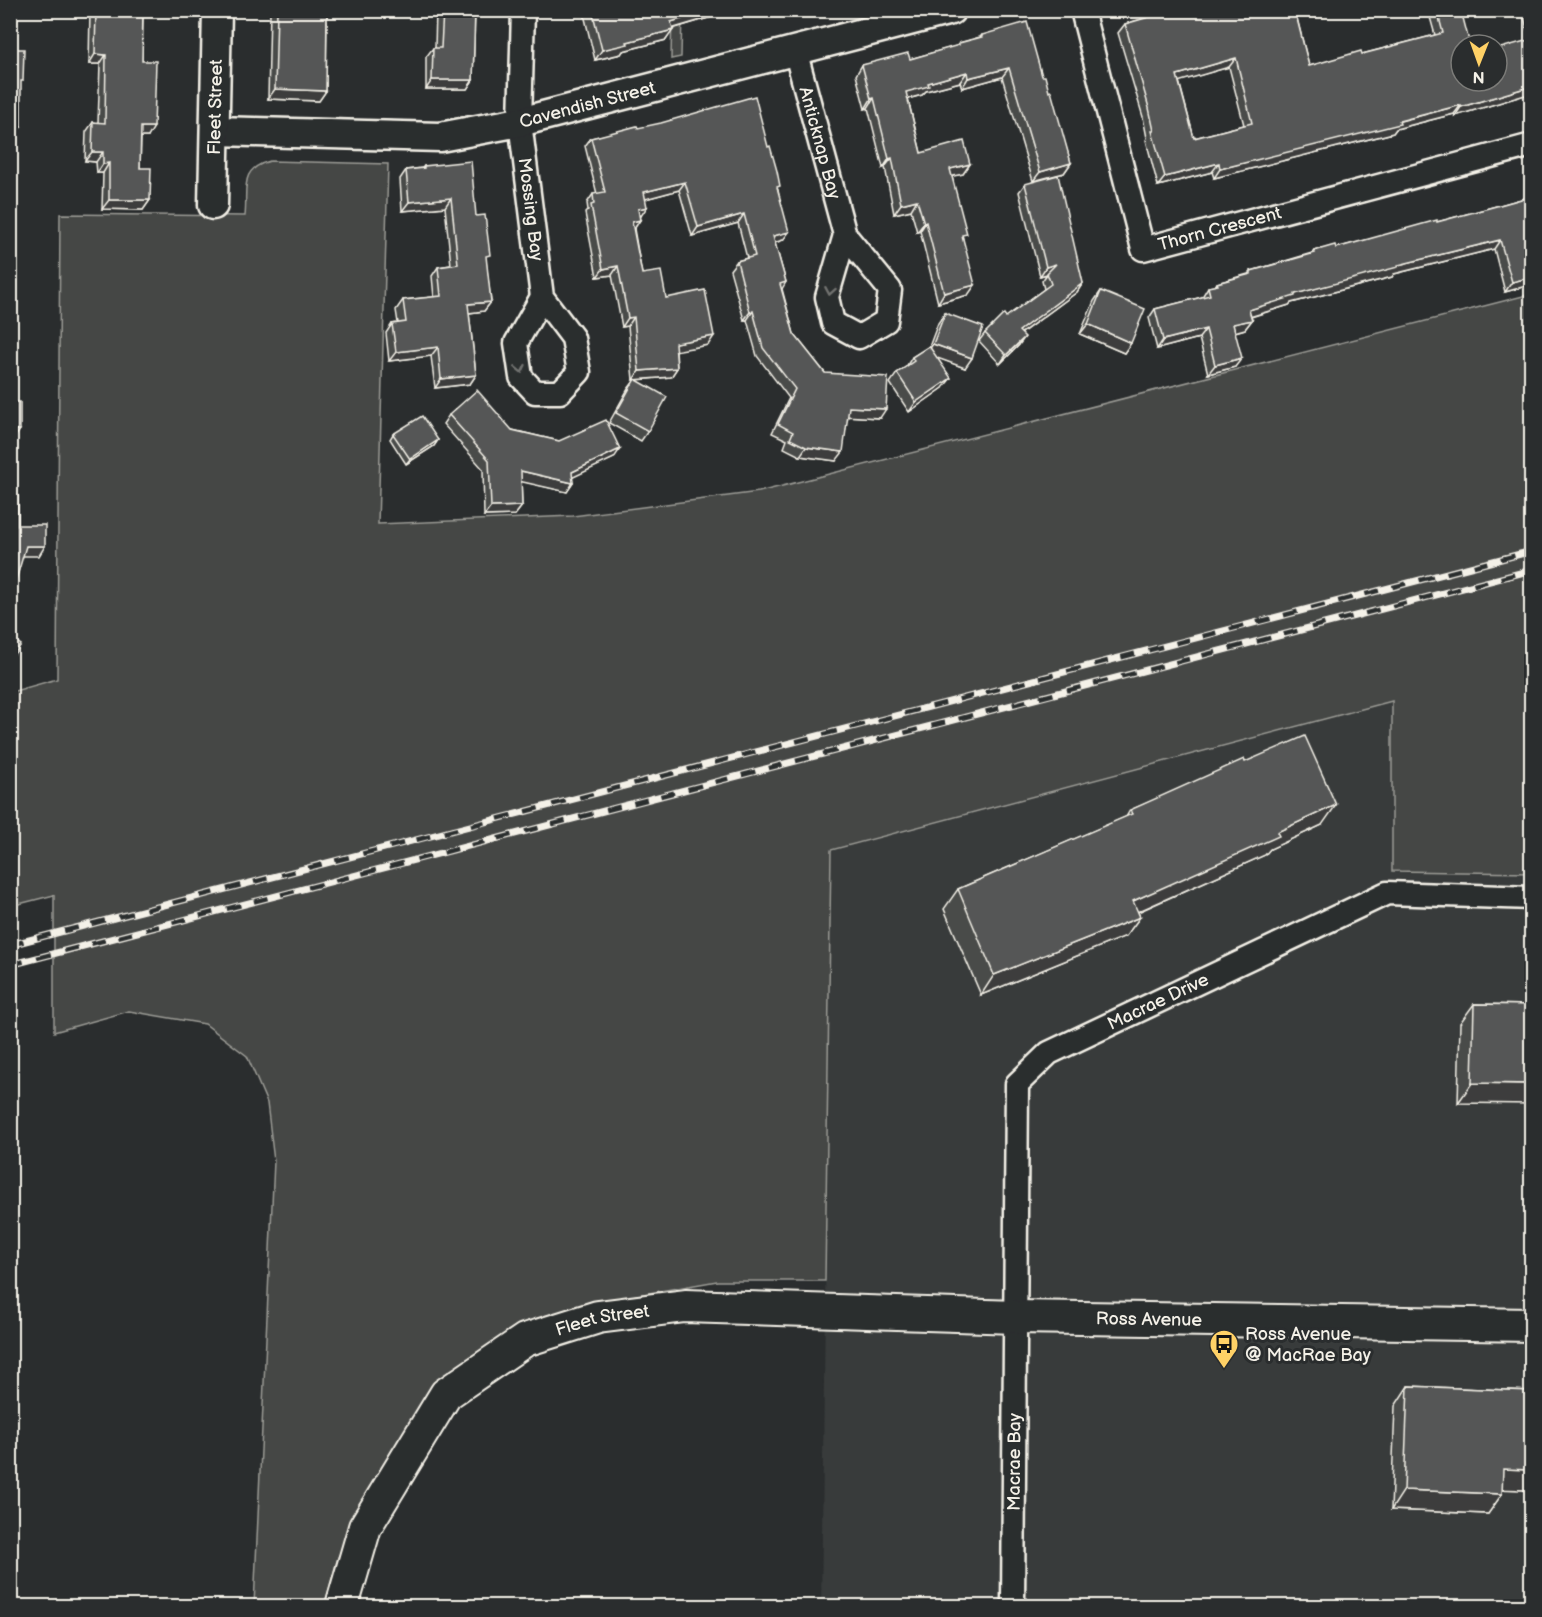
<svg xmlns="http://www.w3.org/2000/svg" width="1542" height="1617" font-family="'Balsamiq Sans',sans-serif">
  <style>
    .built { fill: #373a3a }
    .green { fill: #444645; stroke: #9c9c96; stroke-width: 1.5 }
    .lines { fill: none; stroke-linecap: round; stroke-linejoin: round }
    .minor-casing { stroke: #f4f1e8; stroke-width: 27 }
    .tertiary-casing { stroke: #f4f1e8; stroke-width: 33 }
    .secondary-casing { stroke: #f4f1e8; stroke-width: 36 }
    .minor { stroke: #2a2d2e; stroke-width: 22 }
    .tertiary { stroke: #2a2d2e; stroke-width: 28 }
    .secondary { stroke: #2a2d2e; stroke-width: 32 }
    .rail-casing { stroke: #f4f1e8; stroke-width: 7 }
    .rail { stroke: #2a2d2e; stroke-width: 4.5; stroke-dasharray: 14; stroke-linecap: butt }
    .wall { fill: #494b4a; stroke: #f4f1e8; stroke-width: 1.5; fill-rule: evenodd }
    .shaded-wall { fill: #3c3d3c; stroke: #f4f1e8; stroke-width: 1.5 }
    .building { fill: #555756; stroke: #f4f1e8; stroke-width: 1.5; fill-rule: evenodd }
    .oneway { stroke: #71726f }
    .labels { text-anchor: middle; stroke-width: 6; stroke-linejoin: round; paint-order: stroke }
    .street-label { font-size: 18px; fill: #f4f1e8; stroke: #2a2d2e }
    .poi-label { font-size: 18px; fill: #f4f1e8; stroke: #2a2d2e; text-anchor: start }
  </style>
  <rect width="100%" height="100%" fill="#2a2d2e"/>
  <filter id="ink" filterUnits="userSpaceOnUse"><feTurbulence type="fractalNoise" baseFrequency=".0167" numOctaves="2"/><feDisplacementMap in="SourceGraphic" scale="12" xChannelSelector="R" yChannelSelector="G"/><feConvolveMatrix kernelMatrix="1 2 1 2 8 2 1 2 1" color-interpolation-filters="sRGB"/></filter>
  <g filter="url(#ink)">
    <path class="built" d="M1392,701L1393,871L1531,873V1606H821L831,850Z"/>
    <g class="green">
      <path d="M672,11H682L681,57L671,59Z"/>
      <path d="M270,161L388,164L378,524L573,516L759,492L1531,294V873L1392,871V701L831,850L825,1281H717L632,1296L535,1332L467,1380L375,1486L338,1557L324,1606H254L274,1161L267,1103L247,1056L205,1024L129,1011L54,1032V895L11,906V692L57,679L60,214L245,216C248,189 238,169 270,161Z"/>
    </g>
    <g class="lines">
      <g class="minor-casing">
        <g id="minor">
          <path id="s1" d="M523,10L520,122L542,297L573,338L579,372L560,392H535L521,377L516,343L542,297"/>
          <path id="s2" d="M1082,10L1143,249L1532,145"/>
          <path id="s3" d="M795,50L845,235L890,290L886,321L859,337L833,323L827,297L845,235"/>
          <path id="s4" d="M1013,1606L1017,1084L1049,1053L1387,893L1532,898"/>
        </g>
      </g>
      <g class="tertiary-casing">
        <g id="tertiary">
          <path id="s5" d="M215,131L440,137L520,122L951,10"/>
          <path id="s6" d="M213,205L217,10"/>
        </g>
      </g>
      <g class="secondary-casing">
        <g id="secondary">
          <path id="s7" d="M342,1606L365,1527L446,1394L525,1340L598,1317L685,1306L1016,1317L1532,1325"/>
        </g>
      </g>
      <use href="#minor" class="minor"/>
      <use href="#tertiary" class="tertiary"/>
      <use href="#secondary" class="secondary"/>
      <g class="rail-casing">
        <g id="rail">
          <path d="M10,945L1532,551"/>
          <path d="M10,965L1532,570"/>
        </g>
      </g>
      <use href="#rail" class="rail"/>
    </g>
    <g class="wall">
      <path d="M90,10H154L151,16H143L142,61L148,137H141L140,168L150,200L143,210L102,209L103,173H97L96,162L85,161L86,132L93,122L98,123L100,64H89Z"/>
      <path d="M270,10H327L326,91L319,101L268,99Z"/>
      <path d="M436,10H475L473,80L467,89H426V57L433,48H435Z"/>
      <path d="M583,10H735L672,29L666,40L623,51L621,54L595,60Z"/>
      <path d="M1171,10H1321L1297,18L1309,66L1362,54L1435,35L1428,10H1480L1462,15L1461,81L1530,40L1522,10H1532V93L1455,116L1454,114L1396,129L1393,133L1214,178L1212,172L1158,186L1146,140L1147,138L1143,117L1118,33L1125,24ZM1229,67L1244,125L1194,138L1179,81Z"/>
      <path d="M982,35L1042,76L1049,92L1071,163L1064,173L1033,181L1002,77L962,88L960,82L926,91L922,95L908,99L921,153L970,164L963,174L952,176L963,240L968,295L938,303L920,231L917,232L911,210L894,214L885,167L883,168L868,108L865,109L856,75L862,65L910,59L957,46L959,43L980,37Z"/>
      <path d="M638,128L778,190L783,240L775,243L786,282L782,289L794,334L825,373L880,418L848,416L836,461L800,456L784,448L787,440L772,433L789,398L757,356L747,320H744L730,270L737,261L747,258L738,223L692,236L679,190L645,199L641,216H639L640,220L634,229L642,274L666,298L708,345L676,350L677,368L671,377L636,380L648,431L641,441L609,423L628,389L635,380H633L628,326L622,327L612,275L597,277L585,213L588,210L587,203L593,194H597L585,146L591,138Z"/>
      <path d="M424,166L476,216L486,261L491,302L484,311L469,313L476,375L470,384L435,388L431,356L389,361L386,333L392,324L398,323L396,310L403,300L434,297L432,276L438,267L451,265L445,207L402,211L400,179L406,170L422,168Z"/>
      <path d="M1025,184L1083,283L1077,292L1022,333L1019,345L1000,364L979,341L985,333L1044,289L1042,281L1047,274L1040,276L1019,192Z"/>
      <path d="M1532,196V287L1527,288L1526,286L1505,292L1494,249L1394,274L1392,277L1291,303L1289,305L1251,317L1252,320L1245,329L1235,332V367L1208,374L1199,338L1157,349L1149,318L1155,309L1202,297L1208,287L1215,286L1217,283L1248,274L1251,271L1312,253L1314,251L1336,248L1437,222L1500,205Z"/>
      <path d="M1101,291L1131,343L1124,353L1080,334L1094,301Z"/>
      <path d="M945,313L965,368L936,357L943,388L909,412L890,383L897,373L906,367L912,357L929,347L938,323Z"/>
      <path d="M449,415L559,441L614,458L572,477L573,483L567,492L521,481L522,506L515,515L484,516L483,469L443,424Z"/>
      <path d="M393,434L438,440L434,446L406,464L390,439Z"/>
      <path d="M1245,762L1322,825L1270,849L1265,855L1138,912L1140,917L1126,936L981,995L944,909L958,889L1126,817L1130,810Z"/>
      <path d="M1474,1004L1532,1005L1458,1103L1460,1023Z"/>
      <path d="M1408,1386L1532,1391V1483L1527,1490L1502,1489V1494L1488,1514L1391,1510L1395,1406Z"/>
    </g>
    <g class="shaded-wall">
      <path d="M140,10H154L151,16H137Z"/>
      <path d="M709,10H735L664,31L671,22Z"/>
      <path d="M1296,10H1321L1289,20L1295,11Z"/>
      <path d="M1459,10H1480L1454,17Z"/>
      <path d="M673,30L666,40L623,51L621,54L595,60L602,50L627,42Z"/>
      <path d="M95,54L106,55L100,64H89Z"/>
      <path d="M1236,58L1229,67L1171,84L1177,75Z"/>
      <path d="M1009,68L1002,77L962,88L968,78Z"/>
      <path d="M967,72L960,82L926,91L922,95L899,101L906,92L928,83Z"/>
      <path d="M432,80H473L467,89H426Z"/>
      <path d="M1532,86V93L1455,116L1461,107Z"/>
      <path d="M275,89L326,91L319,101L268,99Z"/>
      <path d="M874,98L868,108L865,109L871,99Z"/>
      <path d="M1461,105L1454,114L1396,129L1393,133L1214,178L1220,169Z"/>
      <path d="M12,127H21L14,136H10Z"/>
      <path d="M141,127H154L148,137H134Z"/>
      <path d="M92,152H103L96,162L85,161Z"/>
      <path d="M892,158L885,167L883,168L889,159Z"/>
      <path d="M109,163L103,173H97L103,164Z"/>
      <path d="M1071,163L1064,173L1033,181L1040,172Z"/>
      <path d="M1219,163L1212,172L1158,186L1165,177Z"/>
      <path d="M970,164L963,174L944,178L950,169Z"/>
      <path d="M685,182L679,190L638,201L644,192Z"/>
      <path d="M451,198L445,207L402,211L409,202Z"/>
      <path d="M109,200H150L143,210L102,209Z"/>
      <path d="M917,200L911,210L894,214L901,204Z"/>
      <path d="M647,207L641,216L632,217L638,209Z"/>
      <path d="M744,214L738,223L692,236L698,227Z"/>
      <path d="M640,220L634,229L626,230L632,222Z"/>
      <path d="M926,222L920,231L917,232L924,223Z"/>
      <path d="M789,232L783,240L767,245L773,236Z"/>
      <path d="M1500,240L1494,249L1394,274L1392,277L1291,303L1289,305L1243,319L1249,310L1295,294L1398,265Z"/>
      <path d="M1056,264L1050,273L1040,276L1046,267Z"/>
      <path d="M618,266L612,275L597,277L603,269Z"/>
      <path d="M1532,277L1526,286L1505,292L1512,282Z"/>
      <path d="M1532,281V287L1527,288Z"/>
      <path d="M1083,283L1077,292L1013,339L1019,331Z"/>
      <path d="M975,285L968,295L938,303L944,293Z"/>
      <path d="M10,298H16L10,306Z"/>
      <path d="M491,302L484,311L461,314L468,304Z"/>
      <path d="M753,311L747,320H744L750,312Z"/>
      <path d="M634,317L628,326L622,327L628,318Z"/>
      <path d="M1252,320L1245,329L1227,334L1233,324Z"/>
      <path d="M1088,324L1131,343L1124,353L1080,334Z"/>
      <path d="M1206,329L1199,338L1157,349L1163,340Z"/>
      <path d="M714,336L708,345L669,352L675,343Z"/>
      <path d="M1025,337L1019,345L1000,364L1006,355Z"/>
      <path d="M933,344L972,358L965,368L926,354Z"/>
      <path d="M438,347L431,356L389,361L396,352Z"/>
      <path d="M1242,358L1235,367L1208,374L1215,365Z"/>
      <path d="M677,368L671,377L633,380L639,371Z"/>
      <path d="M476,375L470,384L435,388L441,379Z"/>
      <path d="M951,378L943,388L909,412L916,402Z"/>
      <path d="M849,407L886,409L880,418L843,416Z"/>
      <path d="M13,430H20L13,440Z"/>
      <path d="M438,440L434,446L406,464L410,459Z"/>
      <path d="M806,447L843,452L836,461L800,456Z"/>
      <path d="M620,449L614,458L565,481L572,472Z"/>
      <path d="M521,471L573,483L567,492L514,480Z"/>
      <path d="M522,506L515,515L484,516L491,507Z"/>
      <path d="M26,546H45L39,556H19Z"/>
      <path d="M1336,805L1322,825L1270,849L1265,855L1119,920L1133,901L1277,832Z"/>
      <path d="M1140,917L1126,936L981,995L994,975Z"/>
      <path d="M1472,1083L1532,1084V1104L1458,1103Z"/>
      <path d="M1503,1469L1532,1470V1483L1527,1490L1489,1489Z"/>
      <path d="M1404,1490L1502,1494L1488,1514L1391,1510Z"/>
    </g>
    <g class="building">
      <path d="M10,10H14V49H24L23,81H21V127H12L10,166Z"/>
      <path d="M96,10H143L142,61H156L154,127H141L140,168H151L150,200H109V163L103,164V152H92L93,122L105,123L106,55L95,54Z"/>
      <path d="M277,10H327L326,91L275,89Z"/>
      <path d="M443,10H475L473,80H432L433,48H441Z"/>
      <path d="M592,10H709L671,22L673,30L627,42L628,44L602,50Z"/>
      <path d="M1173,10H1296L1295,11L1309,66L1361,51L1362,54L1443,33L1437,10H1461L1470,45H1461V81H1497V49L1532,39V86L1461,107V105L1399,121L1400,124L1220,169L1219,163L1165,177L1152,131H1154L1149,108L1125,24ZM1236,58L1252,123L1194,138L1177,75Z"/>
      <path d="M1027,22L1042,76H1045L1049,92L1051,91L1071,163L1040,172L1009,68L968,78L967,72L928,83L929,86L906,92L921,153L964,141L970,164L950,169L967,234L962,235L975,285L944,293L926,222L924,223L917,200L901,204L892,158L889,159L874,98L871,99L862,65L908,53L910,59L959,45V43L982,37V35Z"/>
      <path d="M755,96L768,147L770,146L777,171L780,186L777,187L789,232L773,236L786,282L780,284L794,334L825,373L888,377L886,409L849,407L843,452L806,447L790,439L793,432L778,424L795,389L763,348L753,311L750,312L737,261L755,256L744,214L698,227L685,182L644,192L647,207L638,209L640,220L632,222L642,274L661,271L666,298L705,290L714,336L675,343L677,368L639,371L634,317L628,318L618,266L603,269L591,205L594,204L593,194L605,192L591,138L637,126L638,128L661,123Z"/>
      <path d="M471,161L476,216L485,215L490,255L486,256L491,302L468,304L476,375L441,379L438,347L396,352L392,324L406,322L403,300L441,296L438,267L458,264L451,198L409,202L406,170L424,168V166Z"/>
      <path d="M1058,175L1083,283L1019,331L1025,337L1006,355L985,333L1004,314L1006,317L1051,284L1047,273L1056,264L1046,267L1025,184Z"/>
      <path d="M1532,196V277L1512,282L1500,240L1398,265V267L1295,294V296L1249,310L1252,320L1233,324L1242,358L1215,365L1206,329L1163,340L1155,309L1210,295L1208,287L1218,285L1217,283L1251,274V271L1315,253L1314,251L1335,245L1336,248L1437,220V222L1500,205Z"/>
      <path d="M10,228H18L16,298H10Z"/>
      <path d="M1101,291L1145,309L1131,343L1088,324Z"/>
      <path d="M945,313L983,327L972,358L933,344Z"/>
      <path d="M929,346L951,378L916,402L897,373L914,361L912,357Z"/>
      <path d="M10,357H15L14,402H20V430H13L12,496H18V525H45V546H26L10,600Z"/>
      <path d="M635,379L667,397L648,431L616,413Z"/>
      <path d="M477,390L512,430L559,441L606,420L620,449L572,472L573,483L521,471L522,506L491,507L489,460L449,415Z"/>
      <path d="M422,416L438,440L410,459L393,434Z"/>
      <path d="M10,637L21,645L10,659Z"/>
      <path d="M1305,736L1336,805L1277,832L1279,836L1133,901L1140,917L994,975L958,889L1132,814L1130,810L1244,759L1245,762Z"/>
      <path d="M1474,1004L1532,1005V1084L1472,1083Z"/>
      <path d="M1408,1386L1532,1391V1470L1503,1469L1502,1494L1404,1490Z"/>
    </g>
    <defs><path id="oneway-chevron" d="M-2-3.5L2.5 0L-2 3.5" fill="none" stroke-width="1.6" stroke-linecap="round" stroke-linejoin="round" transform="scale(1.5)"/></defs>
    <g class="oneway">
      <use href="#oneway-chevron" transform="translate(830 291) rotate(100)"/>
      <use href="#oneway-chevron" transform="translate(521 369) rotate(78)"/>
    </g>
  </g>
  <defs>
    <g id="bus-pin" transform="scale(1.5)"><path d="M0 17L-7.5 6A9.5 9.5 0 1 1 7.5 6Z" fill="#ffd166" stroke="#2a2d2e"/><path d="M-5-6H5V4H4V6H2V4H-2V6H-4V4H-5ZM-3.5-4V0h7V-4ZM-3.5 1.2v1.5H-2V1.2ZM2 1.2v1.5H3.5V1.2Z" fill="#111"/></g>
  </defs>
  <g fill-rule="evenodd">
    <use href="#bus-pin" x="1224" y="1344"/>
  </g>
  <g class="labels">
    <g class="street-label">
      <text dy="6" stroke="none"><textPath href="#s5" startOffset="376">Cavendish Street</textPath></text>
      <text dy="6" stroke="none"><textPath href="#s6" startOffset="98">Fleet Street</textPath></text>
      <text dy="6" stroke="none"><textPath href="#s3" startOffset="96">Anticknap Bay</textPath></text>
      <text dy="6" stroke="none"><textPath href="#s1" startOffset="200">Mossing Bay</textPath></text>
      <text dy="6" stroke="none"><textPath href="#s2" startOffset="326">Thorn Crescent</textPath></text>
      <text dy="6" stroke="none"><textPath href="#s4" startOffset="687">Macrae Drive</textPath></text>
      <text dy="6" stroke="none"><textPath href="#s7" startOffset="962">Ross Avenue</textPath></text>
      <text dy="6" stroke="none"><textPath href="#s7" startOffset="414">Fleet Street</textPath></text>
      <text dy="6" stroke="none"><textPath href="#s4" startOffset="144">Macrae Bay</textPath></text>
    </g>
    <g class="poi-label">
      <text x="1245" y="1340">Ross Avenue<tspan x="1245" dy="21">@ MacRae Bay</tspan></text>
    </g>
  </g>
  <rect width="1542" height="1617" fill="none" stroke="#2a2d2e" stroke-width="36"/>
  <rect x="18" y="18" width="1506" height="1581" fill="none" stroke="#f4f1e8" stroke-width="2" filter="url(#ink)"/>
  <g transform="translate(1479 63) rotate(181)"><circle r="28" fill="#2a2d2e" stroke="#7b7b78" stroke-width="1.5"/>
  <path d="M0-4.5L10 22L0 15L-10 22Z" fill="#ffd166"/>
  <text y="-9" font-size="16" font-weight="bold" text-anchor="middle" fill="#f4f1e8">N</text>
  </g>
</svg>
